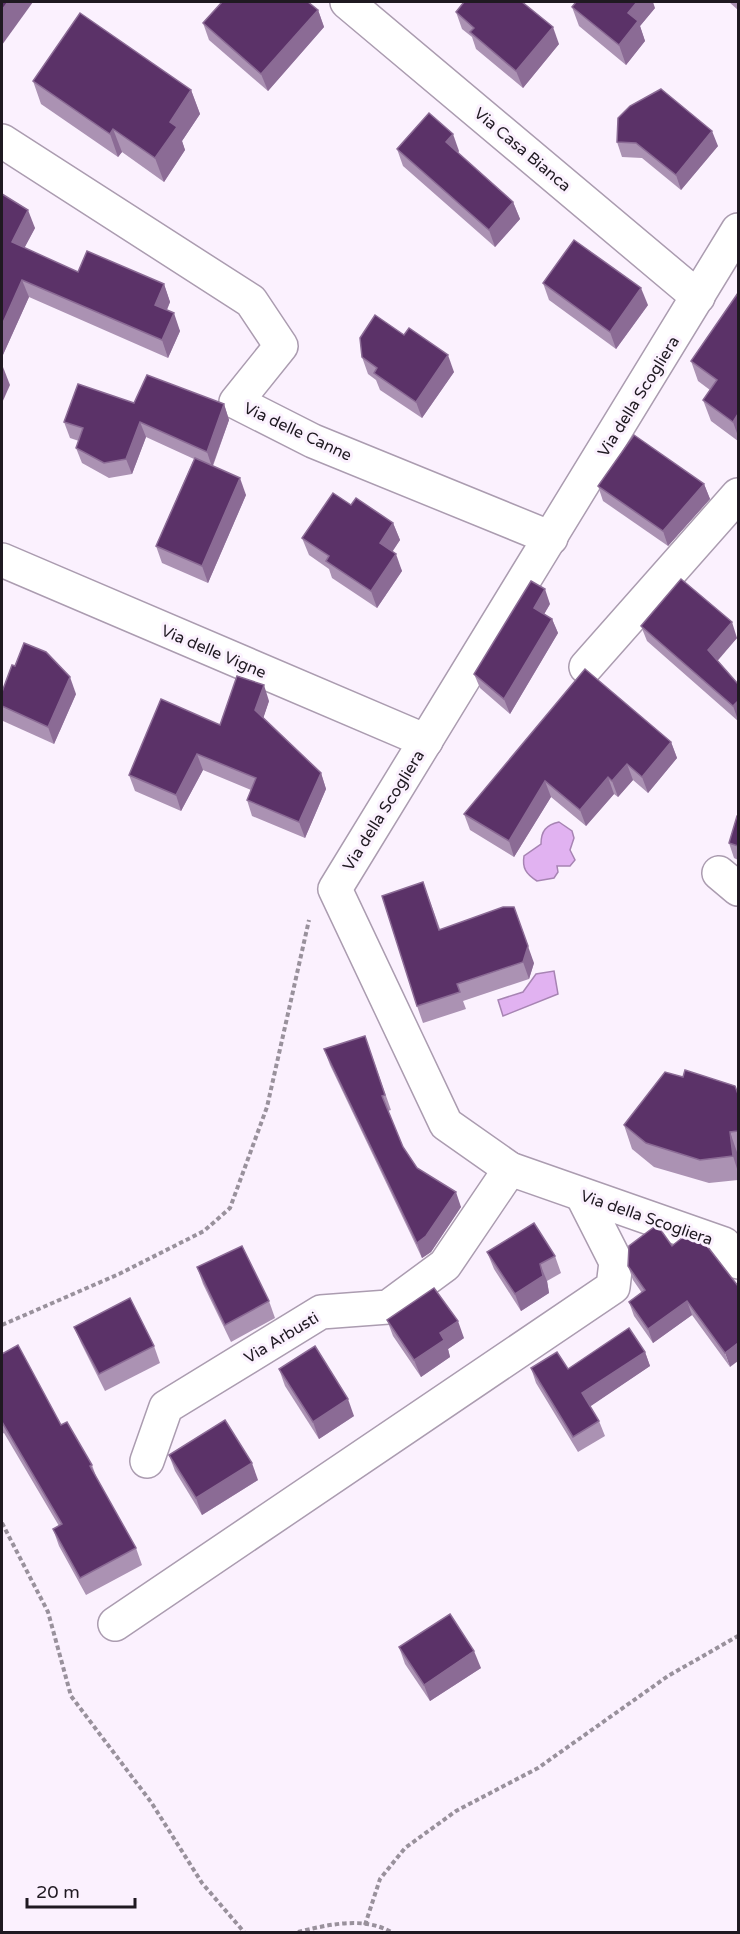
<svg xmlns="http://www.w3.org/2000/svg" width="740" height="1934" font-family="'Varela Round',sans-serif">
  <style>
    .water { fill: #e1b2f1; stroke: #a784b3; stroke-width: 1.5 }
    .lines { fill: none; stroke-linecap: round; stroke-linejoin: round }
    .minor-casing { stroke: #ab9cb0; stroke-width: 36 }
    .path { stroke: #99919c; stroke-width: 4; stroke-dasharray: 4.5 3; stroke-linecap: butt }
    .minor { stroke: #fff; stroke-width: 33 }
    .wall { fill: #ab92b3 }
    .shaded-wall { fill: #8b6b95 }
    .building { fill: #5b3268; stroke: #8b6b95; stroke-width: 1.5 }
    .labels { text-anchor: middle; stroke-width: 6; stroke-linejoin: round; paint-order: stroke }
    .street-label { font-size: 16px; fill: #1f1921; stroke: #fbf1fe }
  </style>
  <rect width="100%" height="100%" fill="#fbf1fe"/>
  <g class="water">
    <path d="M559,822L572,831L574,838L570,850L575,860L570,866H557L558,872L554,878L537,881C526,874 522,868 524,856L541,844C541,831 546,825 559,822Z"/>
    <path d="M554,971L558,994L503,1016L498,1000L523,992L536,974Z"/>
  </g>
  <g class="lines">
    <g class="minor-casing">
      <g id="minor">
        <path d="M347,2L698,297"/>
        <path d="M2,141L251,301L281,346L236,402L313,441L551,538"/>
        <path d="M738,230L335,889L446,1124L510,1169L724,1244L738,1262"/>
        <path d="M2,560L426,741"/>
        <path d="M586,667L738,495"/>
        <path d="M719,873L738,889"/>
        <path d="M147,1461L166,1407L321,1312L388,1307L445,1265L510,1169"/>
        <path d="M115,1624L613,1287L616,1262L582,1195"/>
      </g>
    </g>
    <g class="path">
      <path d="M2,1325L119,1274L204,1231L230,1208L267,1107L309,920"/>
      <path d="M2,1523L48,1612L71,1696L151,1802L202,1883L244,1932"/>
      <path d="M365,1925L380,1879L405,1848L456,1811L538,1768L668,1676L738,1636"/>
      <path d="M298,1932C326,1925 364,1916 391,1932"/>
    </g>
    <use href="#minor" class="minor"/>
  </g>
  <g class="wall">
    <path d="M729,2H738V10Z"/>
    <path d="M572,7L655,8L640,26L645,41L626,65L579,26Z"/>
    <path d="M318,10L324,27L268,91L209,40L203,23Z"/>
    <path d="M456,12L559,44L523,88L476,49L472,37L462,29Z"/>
    <path d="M33,81L191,90L200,114L182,141L185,150L164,182L122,152L118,157L41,104Z"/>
    <path d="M617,142L718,146L681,190L642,158L622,157Z"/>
    <path d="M397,149L459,151L458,153L513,202L520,219L495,247L403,166Z"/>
    <path d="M2,194L35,228L24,248L78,272L164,284L170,302L167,310L180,331L168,358L29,297L2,357Z"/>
    <path d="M543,283L648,305L616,349L549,300Z"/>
    <path d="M738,293V441L711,421L703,400L710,390L698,381L691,361Z"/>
    <path d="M404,335L454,372L422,418L380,390L376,380L368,374L362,357Z"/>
    <path d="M134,403L224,404L229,420L213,466L246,495L208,583L162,563L156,546L194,459L146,437L132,474L109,478L82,463L76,448L79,441L70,438L64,422Z"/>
    <path d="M704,484L710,499L668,546L603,501L598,486Z"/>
    <path d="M351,505L393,523L400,540L392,551L402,571L377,608L332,578L329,569L309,555L302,538Z"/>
    <path d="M550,604L544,614L552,619L558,633L510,714L480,688L474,674Z"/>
    <path d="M641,626L737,638L717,660L738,684V721L647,641Z"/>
    <path d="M585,669L671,742L677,758L648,793L633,780L618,797L614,794L586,826L551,797L514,857L470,830L464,814Z"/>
    <path d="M2,692L76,694L54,744L3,721L2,718Z"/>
    <path d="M269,701L263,718L321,773L326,789L305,838L252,816L247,800L251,790L203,770L181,811L135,791L129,775L220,725Z"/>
    <path d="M738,816V860L734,858L729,843Z"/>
    <path d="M423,882L440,929L534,963L529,979L463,1001L466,1009L423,1023L417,1006Z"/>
    <path d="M365,1036L391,1110L388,1111L403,1147L417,1168L461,1207L431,1252L422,1258L330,1065L324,1049Z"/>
    <path d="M738,1094V1180L709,1183L654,1167L632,1149L624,1125Z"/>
    <path d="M683,1237L730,1367L692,1315L653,1343L634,1316L629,1302L642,1293L633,1280L628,1266L672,1246Z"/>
    <path d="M487,1252L555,1256L561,1273L547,1281L549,1293L521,1311L494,1269Z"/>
    <path d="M197,1267L269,1301L275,1318L231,1342L203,1284Z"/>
    <path d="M387,1320L464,1338L448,1349L450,1357L421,1377L393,1336Z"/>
    <path d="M74,1327L154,1346L160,1363L105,1391L81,1343Z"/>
    <path d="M645,1352L650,1366L590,1406L599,1421L605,1436L578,1452L536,1383L531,1368L568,1369Z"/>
    <path d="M2,1354L92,1465L97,1479L136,1548L142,1565L86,1595L59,1546L53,1529L59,1526L4,1433L2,1434Z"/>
    <path d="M279,1369L354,1416L319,1439L285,1386Z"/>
    <path d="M169,1455L258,1480L202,1515L175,1471Z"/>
    <path d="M399,1647L481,1668L430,1701L405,1664Z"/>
  </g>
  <g class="shaded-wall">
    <path d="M8,2H33L2,45V10Z"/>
    <path d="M637,2H653L655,8L640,26L645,41L626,65L619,45L628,13Z"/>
    <path d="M318,10L324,27L268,91L261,74Z"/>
    <path d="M553,27L559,44L523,88L516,71Z"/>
    <path d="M191,90L200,114L182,141L185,150L164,182L155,158L170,122Z"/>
    <path d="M113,129L122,152L118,157L110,134Z"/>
    <path d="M712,131L718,146L681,190L676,175Z"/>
    <path d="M453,134L459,151L452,159L446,142Z"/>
    <path d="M513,202L520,219L495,247L489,230Z"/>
    <path d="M28,210L35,228L18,260L12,242Z"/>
    <path d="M22,280L29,297L2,357V325Z"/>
    <path d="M164,284L170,302L161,323L155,305Z"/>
    <path d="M641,288L648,305L616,349L610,332Z"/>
    <path d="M174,313L180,331L168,358L162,340Z"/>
    <path d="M448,355L454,372L422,418L416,402Z"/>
    <path d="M3,367L10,385L2,403V371Z"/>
    <path d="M224,404L229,420L212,467L207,452Z"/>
    <path d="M738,414V436L733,422Z"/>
    <path d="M140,422L146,437L132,474L126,459Z"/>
    <path d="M240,478L246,495L208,583L202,566Z"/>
    <path d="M704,484L710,499L668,546L663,531Z"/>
    <path d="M393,523L400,540L387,560L380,543Z"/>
    <path d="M396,554L402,571L377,608L371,591Z"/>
    <path d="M545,589L550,604L539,623L534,608Z"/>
    <path d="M552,619L558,633L510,714L504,699Z"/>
    <path d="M732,622L737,638L714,665L708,650Z"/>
    <path d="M70,677L76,694L54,744L48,727Z"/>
    <path d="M264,685L269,701L261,725L255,710Z"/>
    <path d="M738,701V720L733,706Z"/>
    <path d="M671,742L677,758L648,793L642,777Z"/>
    <path d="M197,754L203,770L181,811L176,795Z"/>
    <path d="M627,764L633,780L618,797L612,781Z"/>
    <path d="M321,773L326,789L305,838L299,822Z"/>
    <path d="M608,777L614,794L586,826L580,810Z"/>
    <path d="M545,781L551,797L514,857L509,841Z"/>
    <path d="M514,907L534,963L529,979L523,962Z"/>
    <path d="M730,1132L738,1155V1172L733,1156Z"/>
    <path d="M456,1192L461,1207L431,1252L422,1258L417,1243Z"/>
    <path d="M540,1264L547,1281L549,1293L521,1311L515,1294Z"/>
    <path d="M687,1301L692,1315L653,1343L648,1329Z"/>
    <path d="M458,1321L464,1338L448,1349L450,1357L421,1377L414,1360L440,1333Z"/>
    <path d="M738,1343V1361L730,1367L725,1353Z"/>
    <path d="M645,1352L650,1366L588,1408L582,1393Z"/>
    <path d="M348,1399L354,1416L319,1439L313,1422Z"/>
    <path d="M252,1463L258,1480L202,1515L196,1498Z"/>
    <path d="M474,1651L481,1668L430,1701L424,1685Z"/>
  </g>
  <g class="building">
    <path d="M2,2H8L2,10Z"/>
    <path d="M222,2H308L318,10L261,74L203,23Z"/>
    <path d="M464,2H522L553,27L516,71L470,32L474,28L456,12Z"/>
    <path d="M576,2H637L628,13L638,21L619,45L572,7Z"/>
    <path d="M80,13L191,90L170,122L177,127L155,158L113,129L110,134L33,81Z"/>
    <path d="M661,89L712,131L676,175L636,143L617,142L618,118L630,106Z"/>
    <path d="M429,113L453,134L446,142L513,202L489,230L397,149Z"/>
    <path d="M2,194L28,210L12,242L78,272L87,251L164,284L155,305L174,313L162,340L22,280L2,325Z"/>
    <path d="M574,240L641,288L610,332L543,283Z"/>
    <path d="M738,293V414L733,422L703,400L717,380L691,361Z"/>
    <path d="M375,315L404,335L409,328L448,355L416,402L374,373L377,368L362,357L360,338Z"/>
    <path d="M147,375L224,404L207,452L140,422L126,459L104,463L76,448L83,428L64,422L78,384L134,403Z"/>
    <path d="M634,435L704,484L663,531L598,486Z"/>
    <path d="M195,458L240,478L202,566L156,546Z"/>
    <path d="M333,493L351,505L356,498L393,523L380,543L396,554L371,591L326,561L329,556L302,538Z"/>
    <path d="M681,579L732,622L708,650L738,684V701L733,706L641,626Z"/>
    <path d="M531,581L545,589L534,608L552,619L504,699L474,674Z"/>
    <path d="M24,643L46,652L70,677L48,727L2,706V692L12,665L15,666Z"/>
    <path d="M585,669L671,742L642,777L627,764L612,781L608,777L580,810L545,781L509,841L464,814Z"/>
    <path d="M237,676L264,685L255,710L321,773L299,822L247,800L256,778L197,754L176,795L129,775L161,699L220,725Z"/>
    <path d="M737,816H738V846L729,843Z"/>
    <path d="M423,882L439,930L503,907H514L528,946L523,962L457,984L460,992L417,1006L382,896Z"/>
    <path d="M365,1036L385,1095L382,1096L403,1147L417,1168L456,1192L426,1236L417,1243L324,1049Z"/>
    <path d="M685,1070L735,1086L738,1094V1131L730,1132L733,1156L700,1160L646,1143L624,1125L665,1072L683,1077Z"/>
    <path d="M534,1223L555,1256L540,1264L543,1276L515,1294L487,1252Z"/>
    <path d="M654,1227L660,1229L672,1246L683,1237L707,1246L738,1286V1343L725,1353L687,1301L648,1329L629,1302L645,1290L628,1266L629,1246Z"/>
    <path d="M242,1246L269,1301L225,1325L197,1267Z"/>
    <path d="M434,1288L458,1321L440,1333L444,1340L414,1360L387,1320Z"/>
    <path d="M130,1298L154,1346L99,1374L74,1327Z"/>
    <path d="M629,1328L645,1352L582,1393L599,1421L573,1437L531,1368L557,1352L568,1369Z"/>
    <path d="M18,1345L61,1425L67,1422L92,1465L90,1466L136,1548L80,1578L53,1529L62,1524L2,1422V1354Z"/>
    <path d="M315,1346L348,1399L313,1422L279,1369Z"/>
    <path d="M225,1420L252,1463L196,1498L169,1455Z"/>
    <path d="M450,1614L474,1651L424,1685L399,1647Z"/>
  </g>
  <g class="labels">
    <g class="street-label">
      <text transform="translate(523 149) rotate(40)" y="6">Via Casa Bianca</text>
      <text transform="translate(638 396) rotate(-58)" y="6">Via della Scogliera</text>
      <text transform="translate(298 431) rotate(25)" y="6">Via delle Canne</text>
      <text transform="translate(214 651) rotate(23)" y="6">Via delle Vigne</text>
      <text transform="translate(383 810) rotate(-58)" y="6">Via della Scogliera</text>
      <text transform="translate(647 1217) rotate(19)" y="6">Via della Scogliera</text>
      <text transform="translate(281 1337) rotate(-31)" y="6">Via Arbusti</text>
    </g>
  </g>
  <rect width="740" height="1934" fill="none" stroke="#1f1921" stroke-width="6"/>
  <path d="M27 1898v9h108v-9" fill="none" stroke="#1f1921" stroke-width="3"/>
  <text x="36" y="1898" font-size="18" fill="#1f1921" stroke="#fbf1fe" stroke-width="4.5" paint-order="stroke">20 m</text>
</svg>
